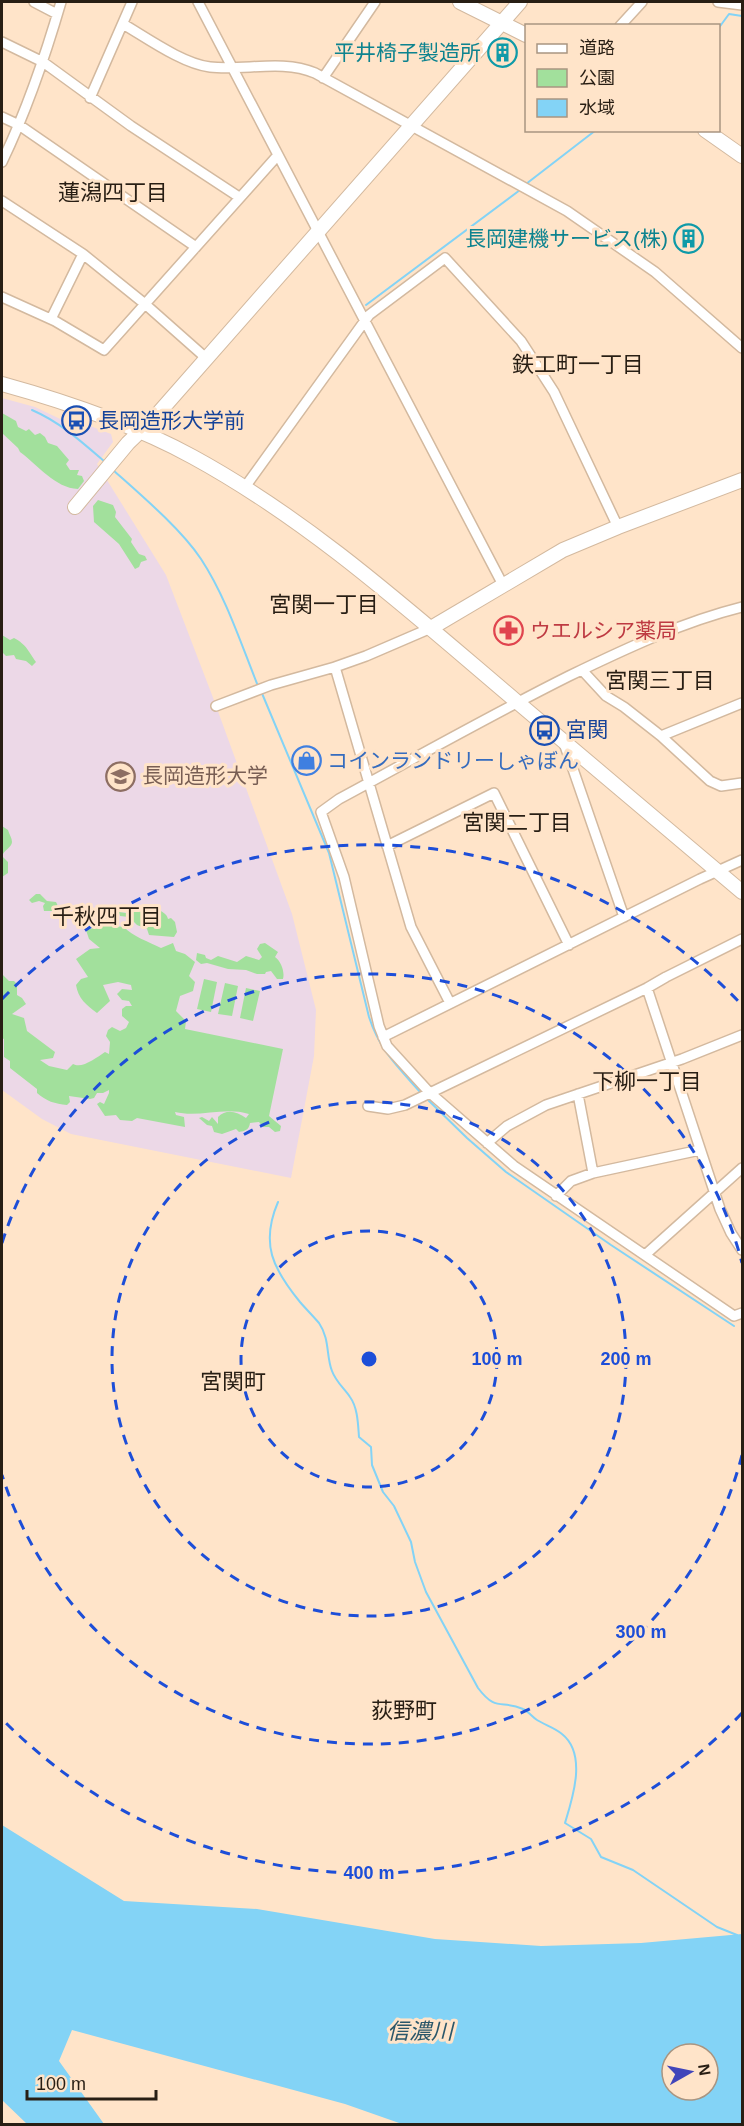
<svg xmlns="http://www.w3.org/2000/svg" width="744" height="2126" font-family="Helvetica,'Noto Sans JP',sans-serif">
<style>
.education{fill:#ecd8e7}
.green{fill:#a2e09c}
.water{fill:#83d3f6;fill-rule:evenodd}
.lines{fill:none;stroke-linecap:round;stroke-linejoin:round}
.stream{stroke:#83d3f6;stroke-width:2}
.street-casing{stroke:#d3b99f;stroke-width:12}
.secondary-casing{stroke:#d3b99f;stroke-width:16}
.street{stroke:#fff;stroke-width:9}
.secondary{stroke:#fff;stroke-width:14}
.ring{fill:none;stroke:#1d4ed8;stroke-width:3;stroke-dasharray:10 8}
.labels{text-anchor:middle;stroke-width:6;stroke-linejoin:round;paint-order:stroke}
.culture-label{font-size:21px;fill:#0d838f;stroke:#ffe4c9;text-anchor:end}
.transit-label{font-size:21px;fill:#164399;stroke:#ffe4c9;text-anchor:start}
.health-label{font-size:21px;fill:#be3a42;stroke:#ffe4c9;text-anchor:start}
.shop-label{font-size:21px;fill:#366cbe;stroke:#ffe4c9;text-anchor:start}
.education-label{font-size:21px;fill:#785e54;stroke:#ffe4c9;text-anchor:start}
.neighbourhood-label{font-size:22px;fill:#281e14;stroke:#ffe4c9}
.water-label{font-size:22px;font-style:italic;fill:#2b576a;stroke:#ffe4c9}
.centre{fill:#1d4ed8;stroke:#ffe4c9;stroke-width:3}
.ring-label{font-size:18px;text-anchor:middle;font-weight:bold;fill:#1d4ed8;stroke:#ffe4c9;stroke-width:6;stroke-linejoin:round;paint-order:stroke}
</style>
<rect width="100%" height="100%" fill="#ffe4c9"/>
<!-- education -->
<path class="education" d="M 2,398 L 35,407 L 75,426 L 85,424 L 111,434 L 113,442 L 97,464 L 166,575 L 212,695 L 292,914 L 316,1010 L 314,1056 L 291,1178 L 71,1134 L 42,1119 L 2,1090 Z"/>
<!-- green -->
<path class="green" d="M 2,413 L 16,421 L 18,427 L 26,431 L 29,429 L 35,435 L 40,433 L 45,437 L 48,443 L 57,446 L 69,460 L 66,464 L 70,470 L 79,470 L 77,475 L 82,476 L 84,481 L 78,489 C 55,488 38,465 20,452 L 18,448 L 2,433 Z
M 98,500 L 113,505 L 116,512 L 115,517 L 132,539 L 131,542 L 139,554 L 145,556 L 147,560 L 141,562 L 139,567 L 135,569 L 119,544 L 94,522 L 93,506 Z
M 2,635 L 10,640 L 14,638 C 27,645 28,651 36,662 L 32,666 L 26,661 L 16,659 L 14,655 L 6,656 L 2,652 Z
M 2,826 L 8,830 C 9,834 12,838 12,842 C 12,847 4,850 2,856 L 8,862 L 8,873 L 2,877 Z
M 36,894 L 40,894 L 47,901 L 56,902 L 59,908 L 58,911 L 44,911 L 43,906 L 45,903 L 39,901 L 32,903 L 29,900 Z
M 131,907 L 139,907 L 152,911 L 156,909 C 162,911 167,914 168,919 L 171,918 L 175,922 L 177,932 L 174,937 L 149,935 L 147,929 L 137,925 L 129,917 L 120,916 L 119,912 L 126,913 Z
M 104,925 L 124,927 C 132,936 149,942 161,948 L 173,943 L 176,951 L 185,954 L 195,962 L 189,976 L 195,982 L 193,991 L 180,996 L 176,1011 L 186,1021 L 185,1029 L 283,1049 L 269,1116 L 281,1126 L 280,1131 L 275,1132 L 269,1127 L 263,1127 L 259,1122 L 250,1123 C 249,1130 245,1131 239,1132 L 236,1129 L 222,1134 L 214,1132 L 212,1126 L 207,1125 L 199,1118 L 202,1117 L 209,1121 L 212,1117 L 218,1124 L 218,1117 C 227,1108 237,1112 246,1118 L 249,1114 C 224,1106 200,1118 175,1112 L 176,1115 L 184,1117 L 185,1127 L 137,1118 L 132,1121 L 120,1120 L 116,1115 L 105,1116 L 97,1104 L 100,1102 L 104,1104 L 109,1093 L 109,1090 L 103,1093 L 97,1093 L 94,1098 L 90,1099 L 69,1096 L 70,1102 L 67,1105 C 55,1104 46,1101 37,1093 L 37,1089 L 10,1068 L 10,1061 L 4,1057 L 4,1039 L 2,1038 L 2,974 L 9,981 L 14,981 L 17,984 L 17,995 L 22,998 L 26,1004 L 12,1014 L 24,1018 L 27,1031 L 55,1052 L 53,1058 L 40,1060 L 49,1066 L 67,1070 L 73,1064 C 82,1069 96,1058 105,1052 L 109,1054 L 110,1042 L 106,1036 L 108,1030 L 112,1027 L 120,1031 L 126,1028 L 129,1022 L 122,1016 L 122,1009 L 126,1006 L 132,1006 L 129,1001 L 122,1000 L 117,994 L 122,989 L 132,990 L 131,985 L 118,982 L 103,985 L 110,1001 L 97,1013 C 86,1005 78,998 76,985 L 81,979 L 88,977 L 76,959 L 90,949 L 100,948 L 89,939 L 86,930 Z
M 265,943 L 278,952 L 275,957 C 281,961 285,972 283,979 L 277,979 L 271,971 L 266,972 L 265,974 L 257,974 L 246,970 L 228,969 L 207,963 L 201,964 L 196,960 L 197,953 L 205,955 L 206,958 L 211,960 L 218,956 L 237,962 L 246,956 L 259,960 L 262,957 L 257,949 L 260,944 Z
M 204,979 L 217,982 L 211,1012 L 197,1009 Z
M 225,983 L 238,986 L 232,1016 L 218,1014 Z
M 246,988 L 260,991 L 253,1021 L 240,1018 Z"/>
<!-- water -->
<path class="water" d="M 2,1825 L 124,1901 L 257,1909 L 435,1939 L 541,1946 L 641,1943 L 742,1934 L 742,2124 L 402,2124 L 345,2104 L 72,2030 L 59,2061 L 104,2124 L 27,2124 L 2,2100 ZM 672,2054 L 708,2054 L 708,2090 L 672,2090 Z"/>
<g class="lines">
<!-- stream -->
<path class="stream" d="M 718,29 L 729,14 L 742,16
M 526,184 L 596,130
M 366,305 L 520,190
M 32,410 C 60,422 82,442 105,462
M 113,470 C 141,495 181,529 201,559 C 226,597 241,644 258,686
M 261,691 L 329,853 L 369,1017 C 380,1051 398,1067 421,1093
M 425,1097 L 467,1138 L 506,1172 L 611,1245 L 734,1326
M 278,1202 C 260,1244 273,1269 300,1302 C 306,1309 313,1316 319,1323 C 330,1339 326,1356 332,1371 C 336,1382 344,1388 350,1397 C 358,1408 358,1425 359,1437 L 371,1447 L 372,1465 L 383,1492 L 394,1506 L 411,1542 L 415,1562 L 426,1592 L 478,1688 C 497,1713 501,1699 523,1709 C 528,1711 532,1717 537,1720 C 545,1725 555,1728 562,1734 C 587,1754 573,1797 565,1823 L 591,1839 L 601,1857 L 633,1870 L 717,1927 L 737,1935"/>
<defs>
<path id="street" d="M 34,2 L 57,14
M 198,2 L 503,585
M 718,2 L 742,5
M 123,24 C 147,38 183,64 210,67 C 244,71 282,59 315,73 L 567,211 L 655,272 L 742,348
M 620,26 L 642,2
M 2,42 L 43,62 L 131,126 L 239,197
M 323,78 L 375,2
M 90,98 L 132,2
M 2,117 L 19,125 L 196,247
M 2,162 C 27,110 45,57 61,2
M 2,201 L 83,254 L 145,304 L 206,358
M 2,297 L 55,321 L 104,350 L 278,155
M 51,319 L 83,254
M 245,487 L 369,315 L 445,258 L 521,341 L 554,392 L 618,527
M 742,607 C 682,622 625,649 569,676 C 491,715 415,758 339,799 L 321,812 L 344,877 L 379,1026 L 387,1046 L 429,1092 L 514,1166 L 734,1316 L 742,1313
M 431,628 L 366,656 L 335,667 L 411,927 L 450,1003
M 582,670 L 606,696 L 624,707 L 661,736 L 710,781 L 721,786 L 742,783
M 216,706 L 271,685 L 335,667
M 661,736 L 742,703
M 564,743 L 624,917
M 387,846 L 494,793 L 569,945
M 647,988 L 720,1209 L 731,1233 L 742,1250
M 383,1037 L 700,879 L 742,860
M 578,1094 L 593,1173
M 368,1106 L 388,1109 L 405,1105 L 647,988 L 666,977 L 742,939
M 487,1143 L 507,1126 L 546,1105 L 682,1059 L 742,1035
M 556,1196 L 571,1181 L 593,1173 L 700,1150
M 645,1255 L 742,1168"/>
<path id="secondary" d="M 460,2 L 526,35
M 705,130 L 742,156
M 2,384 C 67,402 133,424 193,457 C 312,522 413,614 516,701 C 591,765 667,828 742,892
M 75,507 L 128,443 L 155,417 L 520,2
M 431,628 L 563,550 L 618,527 L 742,480"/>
</defs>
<!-- street casing -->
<use href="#street" class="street-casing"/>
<!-- secondary casing -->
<use href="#secondary" class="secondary-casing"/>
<!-- street -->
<use href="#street" class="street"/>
<!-- secondary -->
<use href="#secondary" class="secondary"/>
</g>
<!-- distance rings -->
<g class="ring">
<circle cx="369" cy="1359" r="128"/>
<circle cx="369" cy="1359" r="257"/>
<path d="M742 1455A385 385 0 0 1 2 1475M2 1243A385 385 0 0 1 742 1263"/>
<path d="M742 1713A514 514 0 0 1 2 1719M2 999A514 514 0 0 1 742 1005"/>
</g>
<!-- icons -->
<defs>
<symbol id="building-ring" viewBox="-11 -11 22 22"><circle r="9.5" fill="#ffe4c9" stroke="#0f9aa8" stroke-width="1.5"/><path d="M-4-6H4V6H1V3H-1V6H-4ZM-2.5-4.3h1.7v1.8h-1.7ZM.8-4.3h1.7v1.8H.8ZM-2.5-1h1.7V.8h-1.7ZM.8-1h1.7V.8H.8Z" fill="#0f9aa8"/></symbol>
<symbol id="bus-ring" viewBox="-11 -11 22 22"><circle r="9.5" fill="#ffe4c9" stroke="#1a4fb4" stroke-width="1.5"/><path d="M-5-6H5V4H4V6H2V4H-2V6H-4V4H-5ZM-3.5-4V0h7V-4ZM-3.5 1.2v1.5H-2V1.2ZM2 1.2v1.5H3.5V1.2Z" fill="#1a4fb4"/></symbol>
<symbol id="pharmacy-ring" viewBox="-11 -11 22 22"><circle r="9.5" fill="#ffe4c9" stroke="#e0444e" stroke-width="1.5"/><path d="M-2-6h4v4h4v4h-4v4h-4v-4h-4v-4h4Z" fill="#e0444e"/></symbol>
<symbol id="shop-ring" viewBox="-11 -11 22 22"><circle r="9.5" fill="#ffe4c9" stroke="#3f7fe0" stroke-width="1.5"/><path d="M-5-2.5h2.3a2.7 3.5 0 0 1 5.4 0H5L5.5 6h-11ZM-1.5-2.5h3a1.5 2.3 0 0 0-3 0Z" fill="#3f7fe0"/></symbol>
<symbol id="university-ring" viewBox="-11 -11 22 22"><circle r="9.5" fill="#ffe4c9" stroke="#8d6e63" stroke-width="1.5"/><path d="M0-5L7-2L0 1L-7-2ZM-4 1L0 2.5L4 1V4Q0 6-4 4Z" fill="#8d6e63"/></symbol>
</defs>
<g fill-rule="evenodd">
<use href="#building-ring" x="486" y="36" width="33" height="33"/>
<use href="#building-ring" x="672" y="222" width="33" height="33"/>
<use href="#bus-ring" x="60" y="404" width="33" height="33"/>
<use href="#pharmacy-ring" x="492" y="614" width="33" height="33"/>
<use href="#bus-ring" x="528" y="714" width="33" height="33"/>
<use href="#shop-ring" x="290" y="744" width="33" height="33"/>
<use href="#university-ring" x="104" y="760" width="33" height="33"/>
</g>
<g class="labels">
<!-- culture labels -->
<g class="culture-label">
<text x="481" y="60">平井椅子製造所</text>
<text x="668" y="246">長岡建機サービス(株)</text>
</g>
<!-- transit labels -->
<g class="transit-label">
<text x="98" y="428">長岡造形大学前</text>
<text x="566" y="737">宮関</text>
</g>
<!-- health labels -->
<g class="health-label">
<text x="530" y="638">ウエルシア薬局</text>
</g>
<!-- shop labels -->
<g class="shop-label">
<text x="327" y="768">コインランドリーしゃぼん</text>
</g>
<!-- education labels -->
<g class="education-label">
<text x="142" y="783">長岡造形大学</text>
</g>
<!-- neighbourhood labels -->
<g class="neighbourhood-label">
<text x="113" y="200">蓮潟四丁目</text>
<text x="578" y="372">鉄工町一丁目</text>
<text x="324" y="612">宮関一丁目</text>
<text x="660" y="688">宮関三丁目</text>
<text x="517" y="830">宮関二丁目</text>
<text x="107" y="924">千秋四丁目</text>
<text x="647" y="1089">下柳一丁目</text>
<text x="233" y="1389">宮関町</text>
<text x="404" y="1718">荻野町</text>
</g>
<!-- water labels -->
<g class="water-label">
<text x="420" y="2039">信濃川</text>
</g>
</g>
<circle cx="369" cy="1359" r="9" class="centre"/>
<g class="ring-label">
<text x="497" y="1365">100 m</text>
<text x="626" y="1365">200 m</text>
<text x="641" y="1638">300 m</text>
<text x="369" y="1879">400 m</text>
</g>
<!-- border -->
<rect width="744" height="2126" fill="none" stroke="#281e14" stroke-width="6"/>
<!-- legend -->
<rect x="525" y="24" width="195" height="108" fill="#ffe4c9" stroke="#a99581" stroke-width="1.5"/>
<rect x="537" y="44" width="30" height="9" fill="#ffffff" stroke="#a99581" stroke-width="1.5"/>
<text x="579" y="54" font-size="18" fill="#281e14">道路</text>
<rect x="537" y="69" width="30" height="18" fill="#a2e09c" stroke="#a99581" stroke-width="1.5"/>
<text x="579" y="84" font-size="18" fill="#281e14">公園</text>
<rect x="537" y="99" width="30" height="18" fill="#83d3f6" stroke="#a99581" stroke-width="1.5"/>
<text x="579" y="114" font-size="18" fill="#281e14">水域</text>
<!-- north arrow -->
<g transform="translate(690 2072) rotate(81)"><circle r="28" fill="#ffe4c9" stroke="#a99581" stroke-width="1.5"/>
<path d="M0-4.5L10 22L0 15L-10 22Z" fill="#4145ba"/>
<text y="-9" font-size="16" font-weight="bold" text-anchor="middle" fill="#281e14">N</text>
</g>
<!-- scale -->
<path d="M27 2090v9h129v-9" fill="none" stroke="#281e14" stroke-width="3"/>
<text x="36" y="2090" font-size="18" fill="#281e14" stroke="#ffe4c9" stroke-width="4.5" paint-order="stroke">100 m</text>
</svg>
